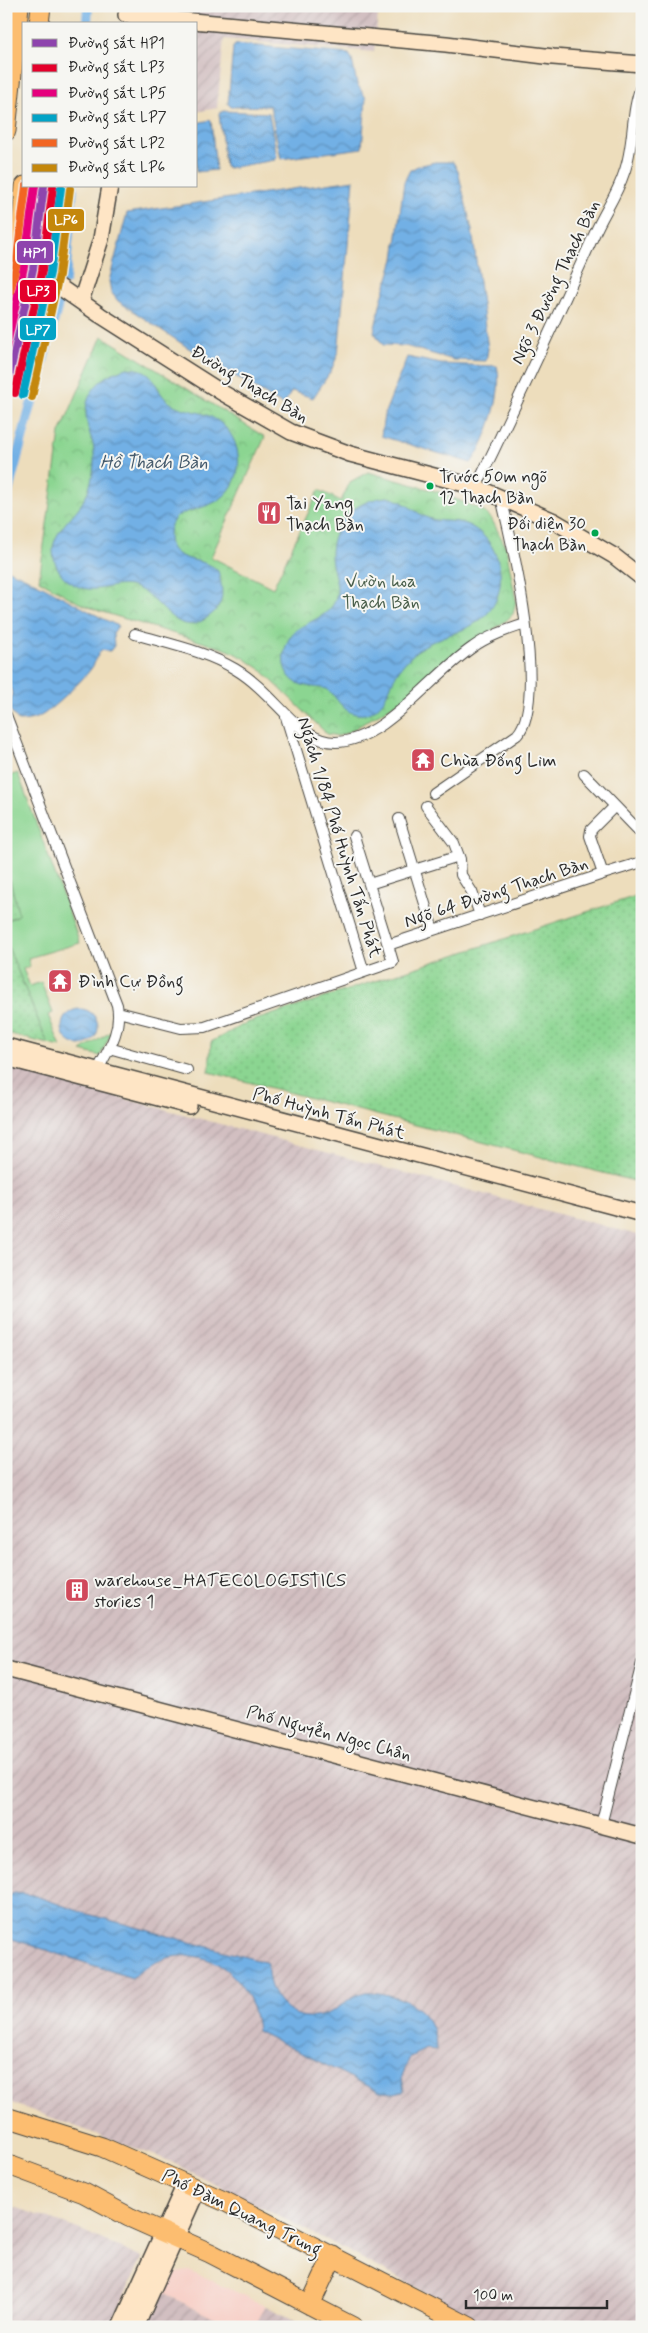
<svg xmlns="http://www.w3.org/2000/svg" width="648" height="2333" font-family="Mynerve,sans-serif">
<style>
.built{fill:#f7d1c9}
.industrial{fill:url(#industrial-furrows)}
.grass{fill:url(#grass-dots);stroke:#5b805e}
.park{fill:url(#park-crowns);stroke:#5b805e}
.garden{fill:#8bd591;stroke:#5b805e}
.water{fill:url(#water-waves);stroke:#4e6e88}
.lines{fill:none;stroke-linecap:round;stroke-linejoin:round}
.canal{stroke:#72b0e5;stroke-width:10}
.street-casing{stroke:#484641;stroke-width:12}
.secondary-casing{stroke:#484641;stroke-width:18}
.highway-casing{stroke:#484641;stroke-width:21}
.street{stroke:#fff;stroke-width:10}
.secondary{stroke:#fee5c5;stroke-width:15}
.highway{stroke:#fcbd6f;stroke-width:19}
.rail-1-casing{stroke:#f6f6f2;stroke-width:11}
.rail-2-casing{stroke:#f6f6f2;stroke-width:11}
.rail-3-casing{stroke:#f6f6f2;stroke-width:11}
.rail-4-casing{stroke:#f6f6f2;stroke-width:11}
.rail-5-casing{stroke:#f6f6f2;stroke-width:11}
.rail-6-casing{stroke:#f6f6f2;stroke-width:11}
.rail-1{stroke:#8e44ad;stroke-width:8}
.rail-2{stroke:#e4002b;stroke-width:8}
.rail-3{stroke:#e5007d;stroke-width:8}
.rail-4{stroke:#02a3c6;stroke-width:8}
.rail-5{stroke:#f26522;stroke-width:8}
.rail-6{stroke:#c4870b;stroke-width:8}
.bus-dot{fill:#00a651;stroke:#f6f6f2;stroke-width:2}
.labels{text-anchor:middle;stroke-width:4;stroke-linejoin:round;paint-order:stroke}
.bus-label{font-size:17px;fill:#2b2b2b;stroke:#f6f6f2;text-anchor:start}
.street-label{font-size:18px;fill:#2b2b2b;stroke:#f6f6f2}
.poi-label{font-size:18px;fill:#2b2b2b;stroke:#f6f6f2;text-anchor:start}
.park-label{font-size:18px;fill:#485e4a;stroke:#f6f6f2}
.water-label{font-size:19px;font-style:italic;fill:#445a6c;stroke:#f6f6f2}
.line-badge{stroke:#f6f6f2;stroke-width:2}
.badge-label{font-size:14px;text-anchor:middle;font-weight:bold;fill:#fff}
</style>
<defs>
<pattern id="industrial-furrows" width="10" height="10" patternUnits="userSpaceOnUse" patternTransform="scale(1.25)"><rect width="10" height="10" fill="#d2bfc1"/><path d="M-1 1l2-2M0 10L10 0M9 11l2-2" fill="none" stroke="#b4a4a6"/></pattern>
<pattern id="grass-dots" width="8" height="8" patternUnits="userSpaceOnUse" patternTransform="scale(1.25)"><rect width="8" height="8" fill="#8bd591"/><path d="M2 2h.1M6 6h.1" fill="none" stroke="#78b77d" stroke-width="1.8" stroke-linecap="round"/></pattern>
<pattern id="park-crowns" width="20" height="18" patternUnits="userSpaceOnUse" patternTransform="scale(1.25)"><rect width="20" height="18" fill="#8bd591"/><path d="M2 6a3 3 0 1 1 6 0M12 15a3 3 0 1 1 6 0" fill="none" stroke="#78b77d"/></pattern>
<pattern id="water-waves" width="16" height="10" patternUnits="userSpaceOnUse" patternTransform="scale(1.25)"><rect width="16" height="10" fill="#72b0e5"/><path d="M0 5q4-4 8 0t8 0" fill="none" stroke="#5e8fba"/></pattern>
</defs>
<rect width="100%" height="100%" fill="#f6f6f2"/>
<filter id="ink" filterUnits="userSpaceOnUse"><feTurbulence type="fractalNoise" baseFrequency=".02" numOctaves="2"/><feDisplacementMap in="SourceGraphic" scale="10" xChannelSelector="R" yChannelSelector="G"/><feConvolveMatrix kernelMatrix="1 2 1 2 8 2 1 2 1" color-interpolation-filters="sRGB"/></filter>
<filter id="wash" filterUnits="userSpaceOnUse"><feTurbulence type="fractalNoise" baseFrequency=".0096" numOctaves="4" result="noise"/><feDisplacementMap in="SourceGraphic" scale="20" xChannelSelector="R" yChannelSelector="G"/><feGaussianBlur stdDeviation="1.12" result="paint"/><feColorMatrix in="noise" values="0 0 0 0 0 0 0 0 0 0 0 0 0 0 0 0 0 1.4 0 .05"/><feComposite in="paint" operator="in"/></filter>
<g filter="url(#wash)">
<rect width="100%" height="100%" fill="#edddbc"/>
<!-- built -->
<path class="built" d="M 189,2270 L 266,2306 L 254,2327 L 232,2327 L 161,2292 L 170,2274 Z"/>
<!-- industrial -->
<path class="industrial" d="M 142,6 L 379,6 L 374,52 L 224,39 L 217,108 L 196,112 L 196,24 L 141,24 Z
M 6,1067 L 642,1236 L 642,2327 L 489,2327 L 350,2252 L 167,2160 L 6,2101 Z
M 6,2204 L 81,2230 L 142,2258 L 110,2327 L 6,2327 Z
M 161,2292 L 232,2327 L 145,2327 Z
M 266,2306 L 309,2327 L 254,2327 Z"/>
<!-- grass -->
<path class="grass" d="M 10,880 L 19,915 L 6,920 L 6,881 Z
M 642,894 L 642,1183 L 209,1072 L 211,1042 L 246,1023 Z
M 6,942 L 48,1044 L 6,1033 Z"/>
<!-- park -->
<path class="park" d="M 102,336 L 265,437 L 211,557 L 273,588 L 319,490 L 341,501 L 350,482 L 368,472 L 439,492 L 482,510 L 491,518 L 506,547 L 516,601 L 513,614 L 507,620 L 460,652 L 412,694 L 349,732 L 338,736 L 327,734 L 260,669 L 244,658 L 228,650 L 99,611 L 79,603 L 39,580 L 60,433 Z"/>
<!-- garden -->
<path class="garden" d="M 18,773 L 80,943 L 28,958 L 30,966 L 23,969 L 30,986 L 41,982 L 53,1013 L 48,1015 L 61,1047 L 48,1044 L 6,942 L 6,921 L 19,915 L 10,880 L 6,881 L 6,777 Z
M 112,1031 L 100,1056 L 81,1051 Z"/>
<!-- water -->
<path class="water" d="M 236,44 L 349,54 L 352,60 L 357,84 L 366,98 L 362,148 L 281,159 L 270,106 L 231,107 L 228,104 L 233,47 Z
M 223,111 L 269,113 L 277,157 L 275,160 L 228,168 L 225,166 L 219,114 Z
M 211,120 L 216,170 L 196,172 L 196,123 Z
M 435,162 L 453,162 L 458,171 L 472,230 L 488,349 L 486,361 L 454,360 L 405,346 L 383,345 L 374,332 L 381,301 L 394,259 L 404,182 L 410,170 L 418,166 Z
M 354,180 L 338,354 L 331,371 L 313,398 L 292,391 L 283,405 L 187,347 L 118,301 L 111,292 L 109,281 L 127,213 Z
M 407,357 L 441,364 L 497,366 C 504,391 487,442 471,463 L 381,436 L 384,415 Z
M 127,368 C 161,368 150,390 172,404 C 185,412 203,410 218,421 C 244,439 246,481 220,499 C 207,508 191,509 177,516 C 171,523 169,528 169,537 C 169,565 206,556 218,571 C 222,586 226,602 213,613 C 176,646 164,597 134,587 C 112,580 95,598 71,583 C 62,577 57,569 54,559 C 48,535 71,520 82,503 C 91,489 95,469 94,452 C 94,442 88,432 87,422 C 81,394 102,374 127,368 Z
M 388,497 C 406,501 412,511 428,518 C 441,523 455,519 468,525 C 501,540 512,588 486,615 C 467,634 438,634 417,651 C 408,659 400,667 395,677 C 387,691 384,710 365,714 C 344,717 340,700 327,689 C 308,685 291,689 284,665 C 283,658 284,652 286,646 C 293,620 325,624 335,601 C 341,585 332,573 331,557 C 330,523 356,499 388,497 Z
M 6,569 C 45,585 80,608 118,626 L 113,633 L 114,646 L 110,651 L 101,650 C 97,655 97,658 94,664 C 89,675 55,706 44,714 C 36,719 28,721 18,721 L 10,710 L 12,693 L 6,673 Z
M62 1027a18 18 0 1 1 36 0a18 18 0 1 1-36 0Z
M 14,1893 L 33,1895 L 84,1913 L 268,1963 C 265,1997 294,2029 329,2013 C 342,2007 350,1995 365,1992 C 374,1991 383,1994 392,1996 C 419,2003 436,2021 436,2050 L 426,2049 L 410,2057 L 402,2076 L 404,2091 L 394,2093 L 380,2092 L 257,2031 C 251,1963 185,1931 132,1978 L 6,1937 L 6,1897 Z"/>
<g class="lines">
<!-- canal -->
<path class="canal" d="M 87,24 L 88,6
M 65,280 L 73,186
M 6,499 L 60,297"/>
</g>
</g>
<g filter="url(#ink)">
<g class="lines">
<defs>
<path id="street" d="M 476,487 C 517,403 556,319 594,235 C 603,214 617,195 624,173 C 635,144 630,112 642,84
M 135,634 C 169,644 205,651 235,669 C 292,703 307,776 383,724 C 416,701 441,669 473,647 C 488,636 507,630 525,624
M 6,715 L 117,1005 C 122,1030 109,1049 97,1071
M 286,717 L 364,972
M 433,793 L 517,735 C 549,701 512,542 501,497
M 426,806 L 454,843 L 460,859 L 461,875 L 472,892 L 480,915
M 615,806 L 642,834
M 399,819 L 433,930
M 354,836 L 388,945 L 603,874 L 590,836 L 591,830 L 615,806 L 584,774
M 603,874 L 642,862
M 369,884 L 459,856
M 118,1012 L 181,1028 L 205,1027 L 393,962 L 388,945
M 109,1048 L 187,1070
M 601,1825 L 642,1663"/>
<path id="secondary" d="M 126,15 L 446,44 L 553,57 L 642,64
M 6,246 L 25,263 L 100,315 L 221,392 L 291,432 L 350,454 L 476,487 L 554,521 L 614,556 L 642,578
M 81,301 L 101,239 L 110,186
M 6,1046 L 642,1214
M 6,1058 L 189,1106
M 6,1669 L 642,1836
M 120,2327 L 185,2184
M 136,2327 L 198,2189"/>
<path id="highway" d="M 39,24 L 41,6
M 6,131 L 19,6
M 6,320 L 19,258 L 25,186
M 6,2117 L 102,2147 L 226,2202 L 470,2327
M 6,2164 L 84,2193 L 129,2217 L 210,2253 L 353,2327
M 310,2305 L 333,2256"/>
</defs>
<!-- street casing -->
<use href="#street" class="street-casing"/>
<!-- secondary casing -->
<use href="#secondary" class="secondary-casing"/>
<!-- highway casing -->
<use href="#highway" class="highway-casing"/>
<!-- street -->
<use href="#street" class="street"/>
<!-- secondary -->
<use href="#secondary" class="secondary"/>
<!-- highway -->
<use href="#highway" class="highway"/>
<defs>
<path id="rail-1" d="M 6,390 L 33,269 L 44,186"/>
<path id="rail-2" d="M 15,393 L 42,271 L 53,187"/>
<path id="rail-3" d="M 6,349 L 24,267 L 35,186"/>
<path id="rail-4" d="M 23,395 L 50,273 L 61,188"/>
<path id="rail-5" d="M 6,309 L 16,266 L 26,186"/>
<path id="rail-6" d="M 32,397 L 59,275 L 70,189"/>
</defs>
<!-- rail-1 casing -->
<use href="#rail-1" class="rail-1-casing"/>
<!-- rail-2 casing -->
<use href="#rail-2" class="rail-2-casing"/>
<!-- rail-3 casing -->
<use href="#rail-3" class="rail-3-casing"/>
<!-- rail-4 casing -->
<use href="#rail-4" class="rail-4-casing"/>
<!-- rail-5 casing -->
<use href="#rail-5" class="rail-5-casing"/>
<!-- rail-6 casing -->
<use href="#rail-6" class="rail-6-casing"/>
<!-- rail-1 -->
<use href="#rail-1" class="rail-1"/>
<!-- rail-2 -->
<use href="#rail-2" class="rail-2"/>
<!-- rail-3 -->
<use href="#rail-3" class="rail-3"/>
<!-- rail-4 -->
<use href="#rail-4" class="rail-4"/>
<!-- rail-5 -->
<use href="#rail-5" class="rail-5"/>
<!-- rail-6 -->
<use href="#rail-6" class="rail-6"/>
</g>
</g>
<!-- icons -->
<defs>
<symbol id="restaurant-square" viewBox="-11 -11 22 22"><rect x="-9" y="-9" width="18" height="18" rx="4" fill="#d1495b" stroke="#f6f6f2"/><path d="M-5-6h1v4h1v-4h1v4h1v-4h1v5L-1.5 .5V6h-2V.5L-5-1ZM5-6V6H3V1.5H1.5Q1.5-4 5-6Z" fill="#fff"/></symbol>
<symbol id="temple-square" viewBox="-11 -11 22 22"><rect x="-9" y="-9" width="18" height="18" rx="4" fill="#d1495b" stroke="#f6f6f2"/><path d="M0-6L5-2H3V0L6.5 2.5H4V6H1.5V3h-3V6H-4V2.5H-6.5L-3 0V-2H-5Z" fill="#fff"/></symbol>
<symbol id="building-square" viewBox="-11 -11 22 22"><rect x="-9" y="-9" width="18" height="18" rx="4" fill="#d1495b" stroke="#f6f6f2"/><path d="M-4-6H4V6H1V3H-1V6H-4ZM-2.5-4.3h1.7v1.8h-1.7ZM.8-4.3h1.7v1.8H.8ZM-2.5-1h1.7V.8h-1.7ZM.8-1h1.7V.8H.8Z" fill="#fff"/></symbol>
</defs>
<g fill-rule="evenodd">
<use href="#restaurant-square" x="255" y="499" width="28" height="28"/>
<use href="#temple-square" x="409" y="746" width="28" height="28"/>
<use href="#temple-square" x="46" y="967" width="28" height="28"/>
<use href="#building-square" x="63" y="1576" width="28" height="28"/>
</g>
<!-- markers -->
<g class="bus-dot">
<circle cx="430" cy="486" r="4.5"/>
<circle cx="595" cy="533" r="4.5"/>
</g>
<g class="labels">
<!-- bus labels -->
<g class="bus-label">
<text x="439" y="482">Trước 50m ngõ<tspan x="439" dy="21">12 Thạch Bàn</tspan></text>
<text x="586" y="529" text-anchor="end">Đối diện 30<tspan x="586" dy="21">Thạch Bàn</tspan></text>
</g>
<!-- street labels -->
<g class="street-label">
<text transform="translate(555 282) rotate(-64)" y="6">Ngõ 3 Đường Thạch Bàn</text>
<text transform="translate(250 384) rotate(31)" y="6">Đường Thạch Bàn</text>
<text transform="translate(340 837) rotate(73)" y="6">Ngách 1/84 Phố Huỳnh Tấn Phát</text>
<text transform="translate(496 892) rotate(-18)" y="6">Ngõ 64 Đường Thạch Bàn</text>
<text transform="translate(329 1113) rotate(15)" y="6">Phố Huỳnh Tấn Phát</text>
<text transform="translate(329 1733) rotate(15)" y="6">Phố Nguyễn Ngọc Chân</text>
<text transform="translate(242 2212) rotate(26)" y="6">Phố Đàm Quang Trung</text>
</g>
<!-- poi labels -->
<g class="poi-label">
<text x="286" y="509">Tai Yang<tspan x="286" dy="21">Thạch Bàn</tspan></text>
<text x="440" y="766">Chùa Đống Lim</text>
<text x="78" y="987">Đình Cự Đồng</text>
<text x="94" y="1586">warehouse_HATECOLOGISTICS<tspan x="94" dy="21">stories 1</tspan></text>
</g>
<!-- park labels -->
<g class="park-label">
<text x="381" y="587">Vườn hoa<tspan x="381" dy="21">Thạch Bàn</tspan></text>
</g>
<!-- water labels -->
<g class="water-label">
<text x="154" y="468">Hồ Thạch Bàn</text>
</g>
</g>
<g class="line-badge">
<rect x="47" y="208" width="38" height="24" rx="5" fill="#c4870b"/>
<rect x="16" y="240" width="38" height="24" rx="5" fill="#8e44ad"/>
<rect x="19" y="279" width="38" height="24" rx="5" fill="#e4002b"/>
<rect x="19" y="317" width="38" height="24" rx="5" fill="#02a3c6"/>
</g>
<g class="badge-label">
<text x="66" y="224">LP6</text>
<text x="35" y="257">HP1</text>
<text x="38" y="295">LP3</text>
<text x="38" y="334">LP7</text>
</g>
<!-- margin -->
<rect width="648" height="2333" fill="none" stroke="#f6f6f2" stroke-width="25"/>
<!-- legend -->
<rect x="22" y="22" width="175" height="165" fill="#f6f6f2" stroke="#a5a5a2"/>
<rect x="32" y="39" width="25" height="8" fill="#8e44ad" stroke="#a5a5a2"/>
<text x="68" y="48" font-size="15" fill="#2b2b2b">Đường sắt HP1</text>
<rect x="32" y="64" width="25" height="8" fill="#e4002b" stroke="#a5a5a2"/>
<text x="68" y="72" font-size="15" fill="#2b2b2b">Đường sắt LP3</text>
<rect x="32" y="89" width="25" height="8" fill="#e5007d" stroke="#a5a5a2"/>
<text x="68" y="98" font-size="15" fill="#2b2b2b">Đường sắt LP5</text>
<rect x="32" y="114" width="25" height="8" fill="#02a3c6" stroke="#a5a5a2"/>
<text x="68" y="122" font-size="15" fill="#2b2b2b">Đường sắt LP7</text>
<rect x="32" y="139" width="25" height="8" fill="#f26522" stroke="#a5a5a2"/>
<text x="68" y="148" font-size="15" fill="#2b2b2b">Đường sắt LP2</text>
<rect x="32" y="164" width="25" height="8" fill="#c4870b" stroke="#a5a5a2"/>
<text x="68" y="172" font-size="15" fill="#2b2b2b">Đường sắt LP6</text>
<!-- scale -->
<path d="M466 2300v8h141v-8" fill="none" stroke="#2b2b2b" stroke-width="2.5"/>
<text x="473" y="2300" font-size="15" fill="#2b2b2b" stroke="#f6f6f2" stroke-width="4" paint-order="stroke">100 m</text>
</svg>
